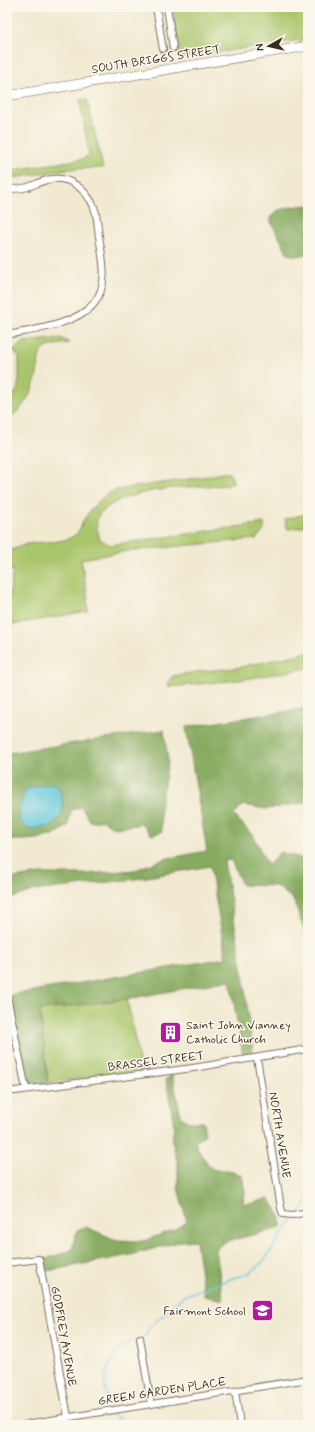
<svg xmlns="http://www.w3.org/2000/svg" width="315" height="1432" font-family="Mynerve,sans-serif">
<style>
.green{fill:#aac66c;stroke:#727845}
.forest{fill:#87ab60;stroke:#616a3f}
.water{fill:#60c8dc;stroke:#4e797d}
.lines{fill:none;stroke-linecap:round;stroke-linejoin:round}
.stream{stroke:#60c8dc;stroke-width:1.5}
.street-casing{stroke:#7b6d5c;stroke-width:8}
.secondary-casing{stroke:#7b6d5c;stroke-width:10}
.street{stroke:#fff;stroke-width:6}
.secondary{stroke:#fff;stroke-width:9}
.labels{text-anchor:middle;stroke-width:3;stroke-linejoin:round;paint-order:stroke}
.street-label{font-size:12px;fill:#3b2a1e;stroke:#fbf7ec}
.poi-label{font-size:12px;fill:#3b2a1e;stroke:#fbf7ec;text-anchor:start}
</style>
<rect width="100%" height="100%" fill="#fbf7ec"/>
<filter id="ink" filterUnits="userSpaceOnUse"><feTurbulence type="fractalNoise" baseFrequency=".025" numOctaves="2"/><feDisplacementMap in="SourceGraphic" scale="8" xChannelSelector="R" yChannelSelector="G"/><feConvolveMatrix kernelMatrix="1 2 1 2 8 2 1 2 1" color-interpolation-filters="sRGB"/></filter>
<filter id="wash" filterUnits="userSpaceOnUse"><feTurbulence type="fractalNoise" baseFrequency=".012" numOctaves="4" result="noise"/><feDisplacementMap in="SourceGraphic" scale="16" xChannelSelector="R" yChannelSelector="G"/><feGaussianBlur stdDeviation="0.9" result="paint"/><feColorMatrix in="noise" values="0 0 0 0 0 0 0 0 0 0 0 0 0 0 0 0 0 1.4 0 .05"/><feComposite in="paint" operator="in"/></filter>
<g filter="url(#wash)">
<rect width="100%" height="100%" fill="#f1e9d0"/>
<!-- green -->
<path class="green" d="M 172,7 L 308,7 L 308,39 L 180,58 Z
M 87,99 L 103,168 L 68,169 L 7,179 L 7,171 L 83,159 L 89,155 L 80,100 Z
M 61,338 L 69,343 C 62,344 49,345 43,350 C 38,355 39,361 38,368 C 35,387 27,406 10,417 L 7,414 L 7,400 L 17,391 L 19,381 L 19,357 L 13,350 L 24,342 Z
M 222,473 L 229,473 L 232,477 L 233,483 L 229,485 C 194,487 130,486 103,511 C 102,511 99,514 99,515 C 95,522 98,531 99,539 L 110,545 L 264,523 L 264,530 L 256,539 L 128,551 L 81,559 L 87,594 L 88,611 L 7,626 L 7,599 L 9,599 L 13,570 L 7,570 L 7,551 C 14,550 20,546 27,544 C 40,541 65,544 75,535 C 80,531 81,525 84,519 C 92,507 102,496 115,490 L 203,477 Z
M 308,512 L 308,526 L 288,529 L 286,525 L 285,519 L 306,514 Z
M 308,652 L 308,668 L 239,680 L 169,687 L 168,682 L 173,676 L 202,671 L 237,668 Z
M 127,999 L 141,1071 L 48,1083 L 40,1010 Z"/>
<!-- forest -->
<path class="forest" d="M 308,205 L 308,254 L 295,256 L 288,254 L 271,222 C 270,206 296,207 308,205 Z
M 308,708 L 308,741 L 301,742 L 302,772 L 308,772 L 308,802 L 267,809 L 242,805 L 234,815 L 254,837 L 268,866 L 280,852 L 308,860 L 308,941 L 293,899 L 276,886 L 242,885 L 231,860 L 224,861 L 242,966 L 253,1054 L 243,1056 L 230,980 L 127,999 L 40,1010 L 48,1083 L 27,1086 L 10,995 L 226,958 L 210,866 L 136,879 L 32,891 L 7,900 L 7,879 L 40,874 L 87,874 L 135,870 L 164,859 L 207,851 L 186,727 Z
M 164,730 L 168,761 L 160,808 L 162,832 L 151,835 L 142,824 L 114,828 L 103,820 L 91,822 L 81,807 L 71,810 L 68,826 C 49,840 34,840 11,840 L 7,820 L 7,753 Z
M 172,1075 L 181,1117 L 189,1122 L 203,1122 L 205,1134 L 195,1142 C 199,1153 205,1161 214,1170 L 228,1170 L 242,1175 L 245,1192 L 243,1204 L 253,1203 L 269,1198 L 281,1218 L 281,1228 L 224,1242 L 216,1249 L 223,1300 L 204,1296 L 196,1240 L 182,1241 L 135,1254 L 47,1271 L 43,1260 L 72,1250 L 76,1232 L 86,1227 L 116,1240 L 144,1241 L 173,1230 L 187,1222 L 178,1188 L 178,1164 L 172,1141 L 174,1126 L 166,1079 Z"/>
<!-- water -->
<path class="water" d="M 52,783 L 59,788 L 63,806 L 62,814 L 52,826 L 29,829 L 20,822 C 19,809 20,800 27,789 Z"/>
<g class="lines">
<!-- stream -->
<path class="stream" d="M 300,1212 L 308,1201
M 142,1338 L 146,1335 L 148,1329 L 183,1296 L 236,1277 C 258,1275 271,1251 282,1234 C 285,1228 291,1222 295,1217
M 110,1406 C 108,1399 105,1392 105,1384 C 104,1371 117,1346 130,1343
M 112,1415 L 120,1419 L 125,1425"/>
</g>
</g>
<g filter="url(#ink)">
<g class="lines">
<defs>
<path id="street" d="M 156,7 L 163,49
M 167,7 L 173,48
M 7,189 C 14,189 21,189 28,187 C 42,182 50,176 66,180 C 76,183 86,192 91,201 C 98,212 97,224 99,236 C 102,258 110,283 94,303 C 76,325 33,330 7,335
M 7,996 L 26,1089
M 257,1058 L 281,1208 L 283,1214 L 292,1215 L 308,1212
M 7,1092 L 193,1068 L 308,1049
M 7,1263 L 39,1259 L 68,1417
M 140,1338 L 151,1404
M 235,1391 L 240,1425
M 20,1425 L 308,1379"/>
<path id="secondary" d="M 7,96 L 308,46"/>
</defs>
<!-- street casing -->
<use href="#street" class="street-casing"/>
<!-- secondary casing -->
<use href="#secondary" class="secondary-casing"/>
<!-- street -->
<use href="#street" class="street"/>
<!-- secondary -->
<use href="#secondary" class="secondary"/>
</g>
</g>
<!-- icons -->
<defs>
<symbol id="building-square" viewBox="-11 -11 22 22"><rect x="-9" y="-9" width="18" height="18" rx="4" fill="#b5179e" stroke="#fbf7ec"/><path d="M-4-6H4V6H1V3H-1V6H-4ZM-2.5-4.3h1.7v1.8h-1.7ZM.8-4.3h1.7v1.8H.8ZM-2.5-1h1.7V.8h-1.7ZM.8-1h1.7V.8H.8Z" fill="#fff"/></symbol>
<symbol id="school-square" viewBox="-11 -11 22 22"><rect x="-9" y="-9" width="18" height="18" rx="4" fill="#b5179e" stroke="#fbf7ec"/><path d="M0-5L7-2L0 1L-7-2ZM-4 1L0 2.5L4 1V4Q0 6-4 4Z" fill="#fff"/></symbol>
</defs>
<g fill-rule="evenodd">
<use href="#building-square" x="158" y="1020" width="25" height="25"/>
<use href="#school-square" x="250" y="1298" width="25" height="25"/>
</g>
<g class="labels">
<!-- street labels -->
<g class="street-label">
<text transform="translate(156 59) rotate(-9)" y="4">SOUTH BRIGGS STREET</text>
<text transform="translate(156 1061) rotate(-7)" y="4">BRASSEL STREET</text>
<text transform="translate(280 1135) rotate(81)" y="4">NORTH AVENUE</text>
<text transform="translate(64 1336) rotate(80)" y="4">GODFREY AVENUE</text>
<text transform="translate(162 1391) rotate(-9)" y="4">GREEN GARDEN PLACE</text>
</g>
<!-- poi labels -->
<g class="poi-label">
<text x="186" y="1029">Saint John Vianney<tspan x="186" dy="14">Catholic Church</tspan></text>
<text x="246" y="1315" text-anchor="end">Fairmont School</text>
</g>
</g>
<!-- margin -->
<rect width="315" height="1432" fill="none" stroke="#fbf7ec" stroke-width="24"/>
<!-- north arrow -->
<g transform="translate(269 46) rotate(262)" stroke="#fbf7ec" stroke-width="3" paint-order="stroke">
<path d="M0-3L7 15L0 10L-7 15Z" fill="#3b2a1e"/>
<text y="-6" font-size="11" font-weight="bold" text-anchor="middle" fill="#3b2a1e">N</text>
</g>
</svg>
